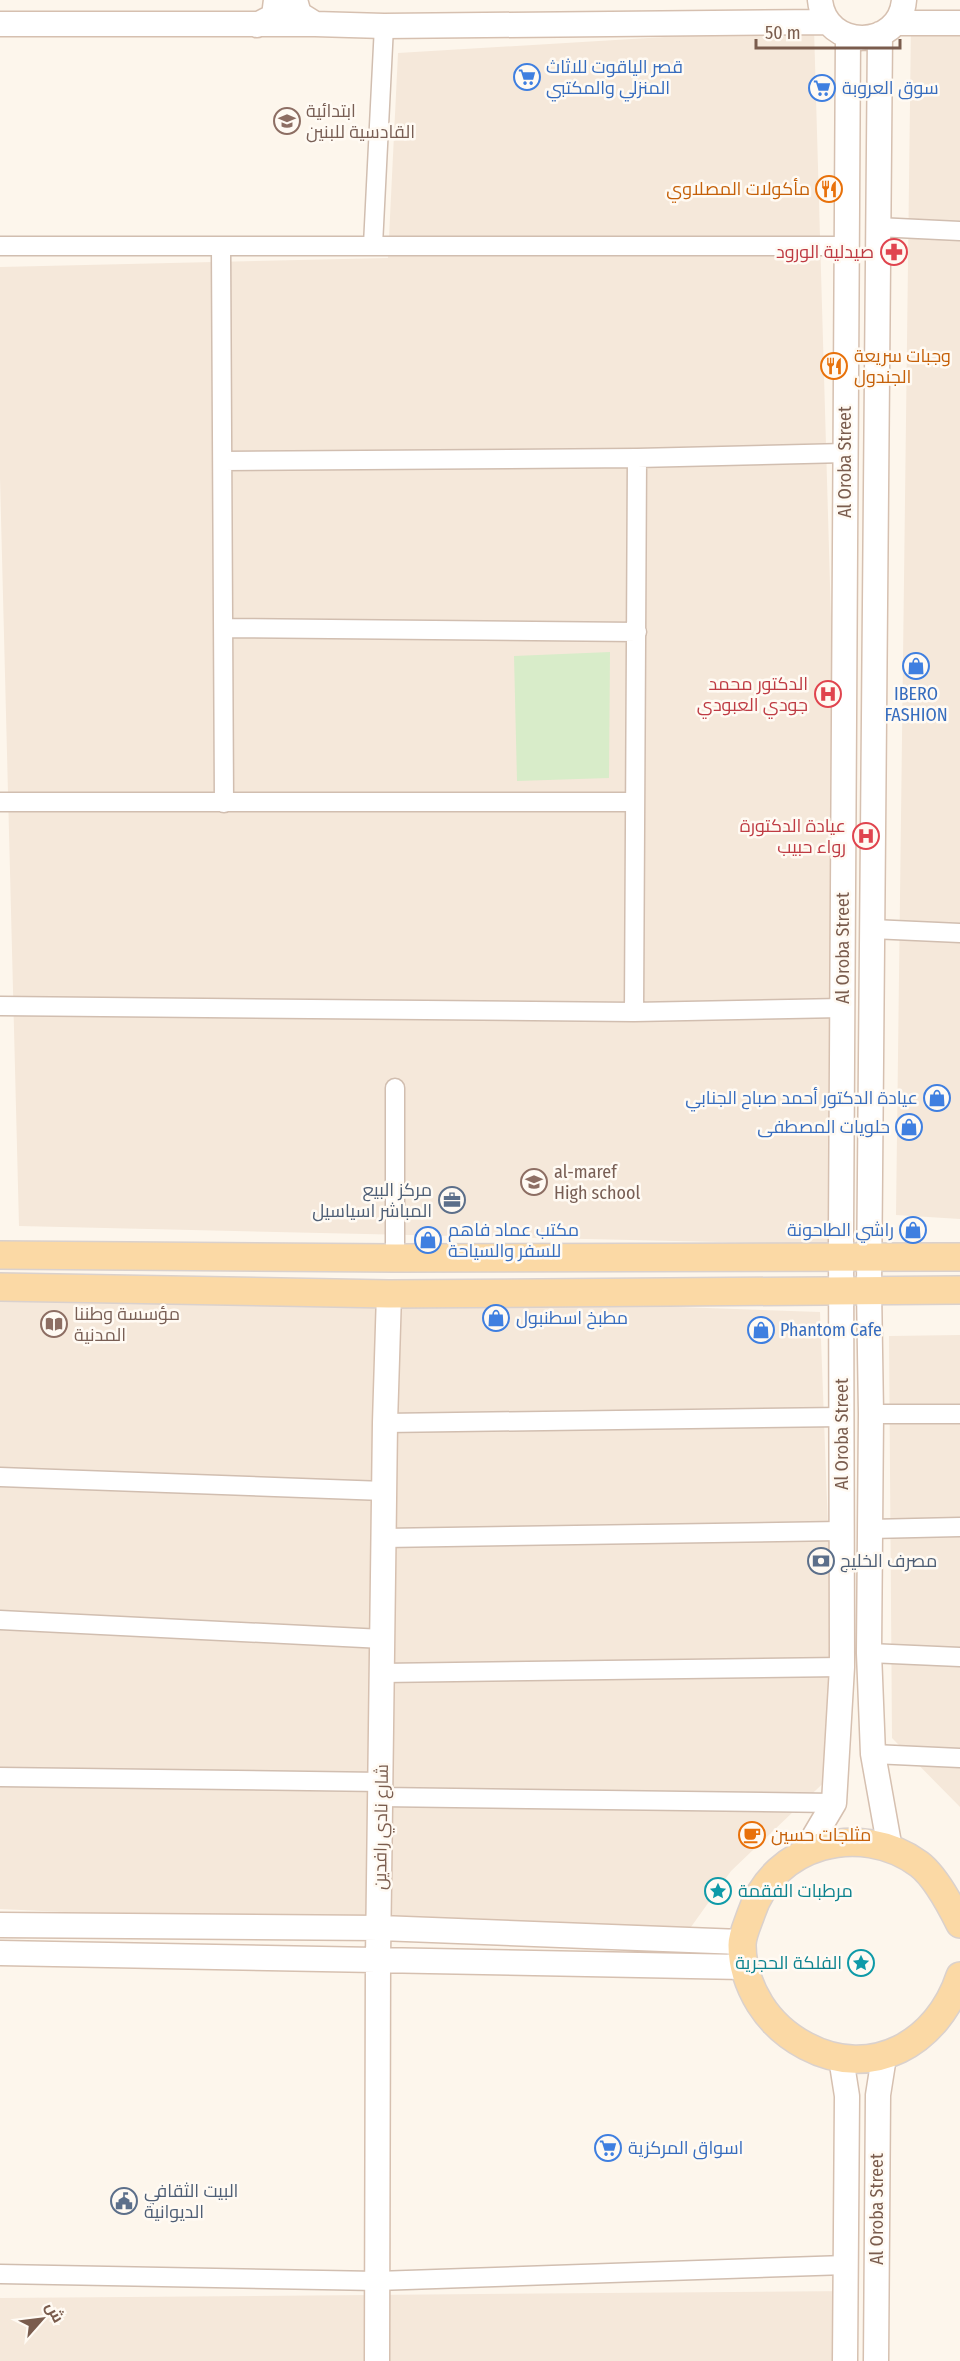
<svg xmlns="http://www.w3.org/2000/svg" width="960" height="2361" font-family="'Fira Sans Condensed',Cairo,sans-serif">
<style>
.residential{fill:#f5e8da}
.green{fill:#d8ecc9}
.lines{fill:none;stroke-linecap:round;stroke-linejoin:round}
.street-casing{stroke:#d1beb0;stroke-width:21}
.secondary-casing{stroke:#d6c0b0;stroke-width:27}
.primary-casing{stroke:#dad1cd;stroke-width:30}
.street{stroke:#fff;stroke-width:18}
.secondary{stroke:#fff;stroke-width:24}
.primary{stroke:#fbd9a5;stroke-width:27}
.labels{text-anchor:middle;stroke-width:5;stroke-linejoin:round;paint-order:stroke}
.shop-label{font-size:18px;fill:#366cbe;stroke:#fffaf3;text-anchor:start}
.education-label{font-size:18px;fill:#785e54;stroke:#fffaf3;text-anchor:start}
.food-label{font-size:18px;fill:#c56008;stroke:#fffaf3;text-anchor:start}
.health-label{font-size:18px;fill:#be3a42;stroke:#fffaf3;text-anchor:end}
.street-label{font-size:18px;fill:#7a5c4d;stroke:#fffaf3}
.service-label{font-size:18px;fill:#4e5e75;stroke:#fffaf3;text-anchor:start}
.culture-label{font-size:18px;fill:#0d838f;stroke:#fffaf3;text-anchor:start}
</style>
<rect width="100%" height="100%" fill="#fdf6ec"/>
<!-- residential -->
<path class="residential" d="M 960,23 L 960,1219 L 896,1215 L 911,24 Z
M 814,28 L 849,1245 L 19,1226 L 0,478 L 0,267 L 388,258 L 398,53 Z
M 0,1283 L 820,1312 L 837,1770 L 731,1871 L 681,1941 L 0,1909 Z
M 960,1335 L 960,1807 L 892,1738 L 889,1336 Z
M 854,2291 L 848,2361 L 0,2361 L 0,2298 Z"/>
<!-- green -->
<path class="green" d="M 610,652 L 609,778 L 517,781 L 514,656 Z"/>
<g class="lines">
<defs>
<path id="street" d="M 877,227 L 960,231
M 373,245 L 384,26
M 0,246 L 846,246
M 221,247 L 224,803
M 223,461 L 637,458 L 846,453
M 223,628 L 637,632
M 0,802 L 635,802
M 872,929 L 960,933
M 0,1006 L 634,1012 L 842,1008
M 634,1012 L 637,458
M 395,1088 L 395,1258
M 871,1414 L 960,1414
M 385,1423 L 842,1417
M 0,1477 L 384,1491
M 870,1529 L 960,1527
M 384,1538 L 841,1531
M 0,1620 L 383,1639
M 869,1653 L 960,1657
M 382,1673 L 842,1667
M 873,1754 L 960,1758
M 0,1777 L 382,1782
M 381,1797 L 834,1803
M 0,2274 L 377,2281 L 846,2265"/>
<path id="secondary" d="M 295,0 L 299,14 L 315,24
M 820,0 C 825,51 900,50 904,0
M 895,23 L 960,23
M 0,24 L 315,24 L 384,26 L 828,22
M 257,25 L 274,16 L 276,0
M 880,34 L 869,1289 L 871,1414 L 869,1653 L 873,1754 L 890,1849
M 805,1852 L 834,1803 L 842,1667 L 841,1231 L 848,36
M 0,1925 L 380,1928 L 741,1942
M 0,1953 L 743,1967
M 841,2058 L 847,2096 L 845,2361
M 377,2361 L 378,1958 L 385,1423 L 389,1294
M 876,2361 L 878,2095 L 884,2057"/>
<path id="primary" d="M 0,1255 L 395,1258 L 960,1257
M 0,1287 L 389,1294 L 960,1290
M 960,1924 C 951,1906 935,1876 919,1864 C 860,1821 774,1844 751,1914 C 748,1923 742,1935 742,1945 C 742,1966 749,1986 760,2004 C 772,2023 787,2036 806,2046 C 872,2081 938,2043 960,1976"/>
</defs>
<!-- street casing -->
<use href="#street" class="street-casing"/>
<!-- secondary casing -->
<use href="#secondary" class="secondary-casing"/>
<!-- primary casing -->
<use href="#primary" class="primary-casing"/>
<!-- street -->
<use href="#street" class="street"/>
<!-- secondary -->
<use href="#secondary" class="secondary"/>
<!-- primary -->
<use href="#primary" class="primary"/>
</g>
<!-- icons -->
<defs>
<symbol id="supermarket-ring" viewBox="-11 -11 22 22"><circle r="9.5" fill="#fffaf3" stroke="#3f7fe0" stroke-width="1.5"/><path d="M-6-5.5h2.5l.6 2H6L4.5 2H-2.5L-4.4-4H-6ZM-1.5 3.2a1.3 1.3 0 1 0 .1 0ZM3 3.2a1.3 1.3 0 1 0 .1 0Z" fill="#3f7fe0"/></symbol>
<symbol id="school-ring" viewBox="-11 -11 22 22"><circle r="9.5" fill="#fffaf3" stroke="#8d6e63" stroke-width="1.5"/><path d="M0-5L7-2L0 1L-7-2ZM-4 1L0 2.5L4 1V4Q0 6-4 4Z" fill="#8d6e63"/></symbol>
<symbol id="restaurant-ring" viewBox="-11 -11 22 22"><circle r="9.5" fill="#fffaf3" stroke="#e8710a" stroke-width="1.5"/><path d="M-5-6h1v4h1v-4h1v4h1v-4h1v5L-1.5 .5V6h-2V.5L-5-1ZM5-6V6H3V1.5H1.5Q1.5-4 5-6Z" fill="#e8710a"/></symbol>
<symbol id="pharmacy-ring" viewBox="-11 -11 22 22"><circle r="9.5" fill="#fffaf3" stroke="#e0444e" stroke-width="1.5"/><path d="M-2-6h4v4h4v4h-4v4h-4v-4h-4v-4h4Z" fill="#e0444e"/></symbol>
<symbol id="shop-ring" viewBox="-11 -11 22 22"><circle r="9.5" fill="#fffaf3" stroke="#3f7fe0" stroke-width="1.5"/><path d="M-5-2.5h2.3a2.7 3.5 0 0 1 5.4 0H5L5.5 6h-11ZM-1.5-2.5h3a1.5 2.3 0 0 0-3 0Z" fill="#3f7fe0"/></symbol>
<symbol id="hospital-ring" viewBox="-11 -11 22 22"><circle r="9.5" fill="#fffaf3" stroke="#e0444e" stroke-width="1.5"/><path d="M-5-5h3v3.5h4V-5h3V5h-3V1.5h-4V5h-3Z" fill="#e0444e"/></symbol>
<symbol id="office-ring" viewBox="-11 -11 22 22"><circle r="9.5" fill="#fffaf3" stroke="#5c6f8a" stroke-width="1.5"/><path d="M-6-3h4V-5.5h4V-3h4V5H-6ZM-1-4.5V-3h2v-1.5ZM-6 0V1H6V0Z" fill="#5c6f8a"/></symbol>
<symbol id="library-ring" viewBox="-11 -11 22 22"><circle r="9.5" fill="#fffaf3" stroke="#8d6e63" stroke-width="1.5"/><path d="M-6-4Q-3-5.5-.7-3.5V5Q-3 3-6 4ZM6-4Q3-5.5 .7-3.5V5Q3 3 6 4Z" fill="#8d6e63"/></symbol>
<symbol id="bank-ring" viewBox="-11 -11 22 22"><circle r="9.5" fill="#fffaf3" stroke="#5c6f8a" stroke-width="1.5"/><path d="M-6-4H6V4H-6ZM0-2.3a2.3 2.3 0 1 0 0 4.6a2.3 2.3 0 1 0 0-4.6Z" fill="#5c6f8a"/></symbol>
<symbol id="cafe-ring" viewBox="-11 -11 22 22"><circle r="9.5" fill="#fffaf3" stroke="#e8710a" stroke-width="1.5"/><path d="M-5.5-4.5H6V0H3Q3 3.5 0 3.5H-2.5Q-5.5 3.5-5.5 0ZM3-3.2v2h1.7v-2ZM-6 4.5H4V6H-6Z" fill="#e8710a"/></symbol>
<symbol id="sight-ring" viewBox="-11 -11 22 22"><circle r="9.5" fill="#fffaf3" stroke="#0f9aa8" stroke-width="1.5"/><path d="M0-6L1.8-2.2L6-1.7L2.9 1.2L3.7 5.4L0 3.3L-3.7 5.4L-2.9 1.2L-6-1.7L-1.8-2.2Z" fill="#0f9aa8"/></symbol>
<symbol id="civic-ring" viewBox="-11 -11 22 22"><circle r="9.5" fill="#fffaf3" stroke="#5c6f8a" stroke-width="1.5"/><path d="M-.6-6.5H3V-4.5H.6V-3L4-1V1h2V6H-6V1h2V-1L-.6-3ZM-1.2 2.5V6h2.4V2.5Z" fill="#5c6f8a"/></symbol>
</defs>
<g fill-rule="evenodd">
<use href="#supermarket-ring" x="512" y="62" width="30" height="30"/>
<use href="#supermarket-ring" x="807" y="73" width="30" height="30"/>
<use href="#school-ring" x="272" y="106" width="30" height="30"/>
<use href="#restaurant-ring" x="814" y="174" width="30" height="30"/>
<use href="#pharmacy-ring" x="879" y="237" width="30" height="30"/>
<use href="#restaurant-ring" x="819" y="351" width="30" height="30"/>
<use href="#shop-ring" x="901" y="651" width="30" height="30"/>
<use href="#hospital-ring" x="813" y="679" width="30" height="30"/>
<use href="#hospital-ring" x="851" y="821" width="30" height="30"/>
<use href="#shop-ring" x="922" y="1083" width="30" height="30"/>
<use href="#shop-ring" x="894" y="1112" width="30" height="30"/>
<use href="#school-ring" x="519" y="1167" width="30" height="30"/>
<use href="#office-ring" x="437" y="1185" width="30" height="30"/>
<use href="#shop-ring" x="898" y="1215" width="30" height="30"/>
<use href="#shop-ring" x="413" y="1225" width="30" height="30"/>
<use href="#shop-ring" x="481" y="1303" width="30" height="30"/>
<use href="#library-ring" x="39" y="1309" width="30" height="30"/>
<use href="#shop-ring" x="746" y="1315" width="30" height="30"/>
<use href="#bank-ring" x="806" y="1546" width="30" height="30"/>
<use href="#cafe-ring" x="737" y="1820" width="30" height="30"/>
<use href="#sight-ring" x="703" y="1876" width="30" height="30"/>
<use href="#sight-ring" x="846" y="1948" width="30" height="30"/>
<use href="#supermarket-ring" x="593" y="2133" width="30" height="30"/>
<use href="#civic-ring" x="109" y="2186" width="30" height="30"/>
</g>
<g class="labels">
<!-- shop labels -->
<g class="shop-label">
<text x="546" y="73">قصر الياقوت للاثاث<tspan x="546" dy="21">المنزلي والمكتبي</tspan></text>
<text x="842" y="94">سوق العروبة</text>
<text x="916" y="700" text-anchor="middle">IBERO<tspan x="916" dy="21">FASHION</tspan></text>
<text x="918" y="1104" text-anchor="end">عيادة الدكتور أحمد صباح الجنابي</text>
<text x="890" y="1133" text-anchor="end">حلويات المصطفى</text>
<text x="448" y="1236">مكتب عماد فاهم<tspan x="448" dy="21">للسفر والسياحة</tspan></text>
<text x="894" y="1236" text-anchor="end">راشي الطاحونة</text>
<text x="516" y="1324">مطبخ اسطنبول</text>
<text x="780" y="1336">Phantom Cafe</text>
<text x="628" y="2154">اسواق المركزية</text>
</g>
<!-- education labels -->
<g class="education-label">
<text x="306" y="117">ابتدائية<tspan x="306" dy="21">القادسية للبنين</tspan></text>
<text x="554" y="1178">al-maref<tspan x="554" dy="21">High school</tspan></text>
<text x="74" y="1320">مؤسسة وطننا<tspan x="74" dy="21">المدنية</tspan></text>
</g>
<!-- food labels -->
<g class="food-label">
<text x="810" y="195" text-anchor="end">مأكولات المصلاوي</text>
<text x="854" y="362">وجبات سريعة<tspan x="854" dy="21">الجندول</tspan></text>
<text x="771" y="1841">مثلجات حسين</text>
</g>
<!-- health labels -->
<g class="health-label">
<text x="874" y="258">صيدلية الورود</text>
<text x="808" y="690">الدكتور محمد<tspan x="808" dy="21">جودي العبودي</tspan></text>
<text x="846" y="832">عيادة الدكتورة<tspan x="846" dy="21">رواء حبيب</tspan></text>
</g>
<!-- street labels -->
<g class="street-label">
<text transform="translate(845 462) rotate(-90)" y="6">Al Oroba Street</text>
<text transform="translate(843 948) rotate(-90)" y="6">Al Oroba Street</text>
<text transform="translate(842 1434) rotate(-90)" y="6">Al Oroba Street</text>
<text transform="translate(381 1827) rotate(-89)" y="6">شارع نادي رافدين</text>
<text transform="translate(877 2209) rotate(-90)" y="6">Al Oroba Street</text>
</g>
<!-- service labels -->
<g class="service-label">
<text x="432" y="1196" text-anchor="end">مركز البيع<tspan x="432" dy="21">المباشر اسياسيل</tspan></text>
<text x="840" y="1567">مصرف الخليج</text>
<text x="144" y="2197">البيت الثقافي<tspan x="144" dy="21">الديوانية</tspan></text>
</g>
<!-- culture labels -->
<g class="culture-label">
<text x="738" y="1897">مرطبات الفقمة</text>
<text x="842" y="1969" text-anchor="end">الفلكة الحجرية</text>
</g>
</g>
<!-- north arrow -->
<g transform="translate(42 2319) rotate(62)" stroke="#fffaf3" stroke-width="4.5" paint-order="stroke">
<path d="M0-4.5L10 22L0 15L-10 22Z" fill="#7a5c4d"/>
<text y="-9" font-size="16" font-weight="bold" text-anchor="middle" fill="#7a5c4d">ش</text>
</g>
<!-- scale -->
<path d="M756 39v9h144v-9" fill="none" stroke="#7a5c4d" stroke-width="3"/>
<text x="765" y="39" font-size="18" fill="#7a5c4d" stroke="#fffaf3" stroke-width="4.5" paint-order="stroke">50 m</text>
</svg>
